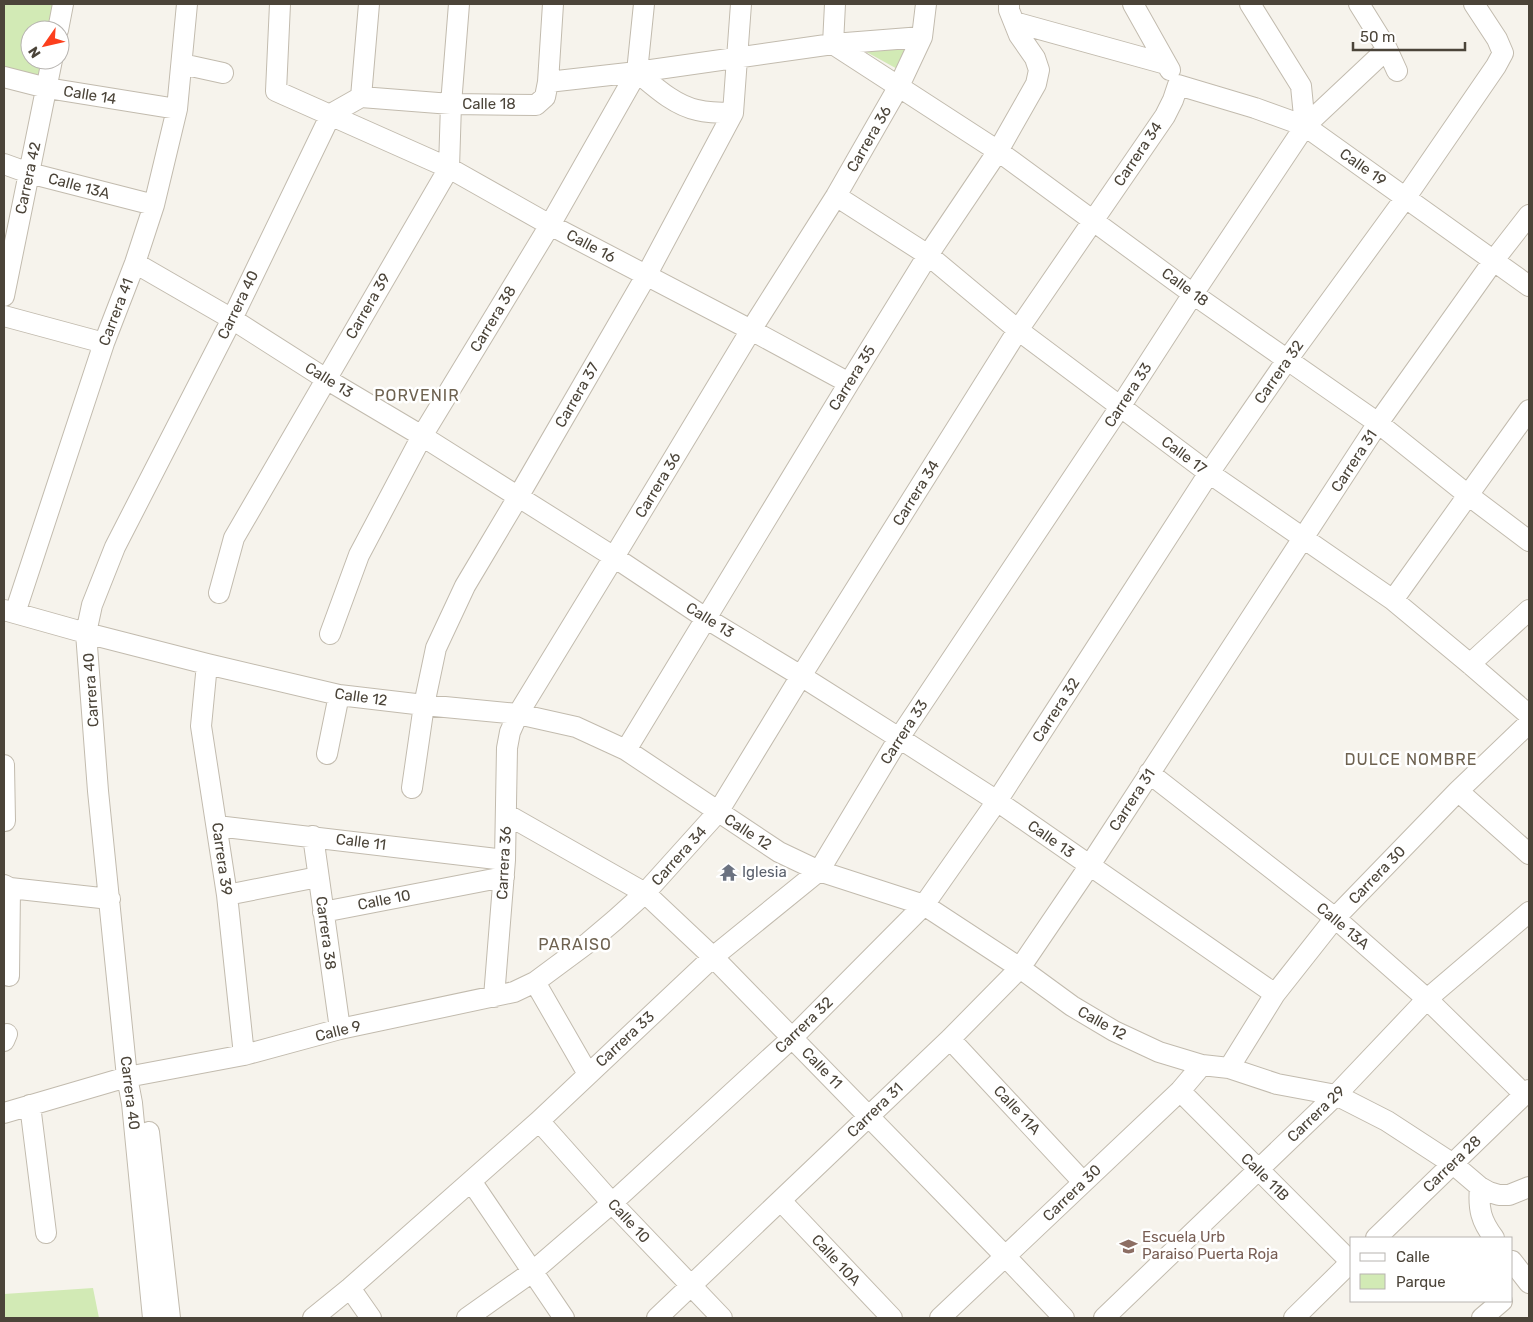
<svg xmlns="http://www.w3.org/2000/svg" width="1533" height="1322" font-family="Rubik,sans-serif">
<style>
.green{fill:#d2eab5}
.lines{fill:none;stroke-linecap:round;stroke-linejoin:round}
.minor-casing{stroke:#c2bbae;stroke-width:22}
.minor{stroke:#fff;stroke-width:20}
.labels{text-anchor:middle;stroke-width:5;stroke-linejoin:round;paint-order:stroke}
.street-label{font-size:15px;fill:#4b4439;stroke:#fff}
.worship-label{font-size:15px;fill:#5b616d;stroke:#fff;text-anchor:start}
.education-label{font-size:15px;fill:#785e54;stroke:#fff;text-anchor:start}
.neighbourhood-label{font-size:16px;letter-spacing:1px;fill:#6e6250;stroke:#fff}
</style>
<rect width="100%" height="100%" fill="#f6f3ec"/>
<!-- green -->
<path class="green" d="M 4,4 L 64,4 L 59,30 L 30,30 L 30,60 L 54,60 L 50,87 L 4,76 Z
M 914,44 L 901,71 L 861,49 Z
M 93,1288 L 99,1318 L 4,1318 L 4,1294 Z"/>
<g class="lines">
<defs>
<path id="minor" d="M 280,4 L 276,91 L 449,168 L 550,225 L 751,330 L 849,383
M 835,4 L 833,44 L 998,151 L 1193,294 L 1378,423 L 1468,495 L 1529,541
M 1133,4 L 1170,70
M 1250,4 L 1301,86 L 1305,126
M 1359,4 L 1387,49 L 1397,71
M 1014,22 L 1166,64
M 58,30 L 63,4
M 182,64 L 223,73
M 637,72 C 655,87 674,105 697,110 C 709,113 721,113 733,113
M 4,77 L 47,88 L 177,109
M 548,82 L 637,72 L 833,44 L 922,37
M 1178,85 L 1255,108 L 1305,126 L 1529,286
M 361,97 L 369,4
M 331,114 L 361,97 L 451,104 L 536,105 L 545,97 L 548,82 L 553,4
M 4,164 L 29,173 L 154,205
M 836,196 L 928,255 L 1018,330 L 1209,473 L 1393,600 L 1470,664 L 1529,715
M 135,263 L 232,319 L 326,379 L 422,436 L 614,557 L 707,619 L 801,676 L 899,738 L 997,801 L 1275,994
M 4,296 L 52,60
M 4,316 L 104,343
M 219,593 L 234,538 L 449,168 L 451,104 L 459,4
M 1393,600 L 1529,410
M 4,610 L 86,633 L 207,664 L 339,695 L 424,705 L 518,714 L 576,727 L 626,750 L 779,852 L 819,871 L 924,905 L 1020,968 L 1072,1006 L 1114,1031 L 1159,1052 L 1202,1065 L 1229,1068 L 1277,1084 L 1336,1095 L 1387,1121 L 1453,1164 L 1480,1187 L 1489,1192 L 1499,1195 L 1509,1195 L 1529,1187
M 15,613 L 104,343 L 135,263 L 154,205 L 177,109 L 187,4
M 330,634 L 359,555 L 422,436 L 550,225 L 637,72 L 644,4
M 207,664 L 201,726 L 227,895 L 244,1055
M 1470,664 L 1529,610
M 626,750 L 849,383 L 928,255 L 998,151 L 1036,84 L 1039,70 L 1035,58 L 1019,35 L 1009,10 L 1009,4
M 327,754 L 339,695
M 4,765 L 5,821
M 1149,773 L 1335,918 L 1427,999 L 1524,1094
M 412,788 L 424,705 L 436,648 L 465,586 L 518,497 L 646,276 L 733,113 L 741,4
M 1458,791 L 1529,854
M 506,814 L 645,893 L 713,957 L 1006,1257 L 1064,1318
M 217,826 L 505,860
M 313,836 L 340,1029
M 4,885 L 10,888 L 110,899
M 227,895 L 318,877
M 323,912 L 504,877
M 9,976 L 10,888
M 535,982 L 588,1074
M 494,997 L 505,860 L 507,748 L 510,732 L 518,714 L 614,557 L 751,330 L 836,196 L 899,86 L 922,37 L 926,4
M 950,1039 L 1083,1182
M 4,1041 L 7,1034
M 1229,1068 L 1275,994 L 1335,918 L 1458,791 L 1529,723
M 1180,1091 L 1351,1262
M 30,1105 L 46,1233
M 4,1113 L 127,1077 L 244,1055 L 340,1029 L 514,992 L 535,982 L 589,942 L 615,920 L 645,893 L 718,812 L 801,676 L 1018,330 L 1165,116 L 1173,100 L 1178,85
M 539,1121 L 612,1203 L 722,1318
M 149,1132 L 170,1318
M 471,1181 L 564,1318
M 1480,1187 C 1478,1209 1481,1221 1494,1238
M 781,1201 L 892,1318
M 1376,1238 L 1529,1090
M 1512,1261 L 1529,1283
M 350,1288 L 371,1318
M 153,1318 L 132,1103 L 127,1077 L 98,791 L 86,633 L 92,605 L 115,547 L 232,319 L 331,114
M 313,1318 L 350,1288 L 539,1121 L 713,957 L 819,871 L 899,738 L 1120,407 L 1193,294 L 1305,126 L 1387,49
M 467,1318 L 532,1272 L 612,1203 L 792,1038 L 924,905 L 997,801 L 1209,473 L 1287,360 L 1406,197 L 1496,66 L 1503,53 L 1497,39 L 1474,4
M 657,1318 L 950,1039 L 1020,968 L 1090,865 L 1378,423 L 1494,260 L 1529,215
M 940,1318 L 1180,1091 L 1202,1065
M 1104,1318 L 1336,1095 L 1427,999 L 1529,912
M 1294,1318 L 1352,1261
M 1482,1318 L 1502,1301"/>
</defs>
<!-- minor casing -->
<use href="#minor" class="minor-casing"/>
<!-- minor -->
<use href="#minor" class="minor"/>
</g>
<!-- icons -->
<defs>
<symbol id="temple-bare" viewBox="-9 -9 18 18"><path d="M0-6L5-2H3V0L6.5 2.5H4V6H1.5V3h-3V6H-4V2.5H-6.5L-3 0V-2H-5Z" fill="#6b7280" stroke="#fff" stroke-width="2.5" paint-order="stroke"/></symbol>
<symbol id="school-bare" viewBox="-9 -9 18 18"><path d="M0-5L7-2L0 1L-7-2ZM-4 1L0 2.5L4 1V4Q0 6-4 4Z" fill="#8d6e63" stroke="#fff" stroke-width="2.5" paint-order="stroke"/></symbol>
</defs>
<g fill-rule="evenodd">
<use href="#temple-bare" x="716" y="860" width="25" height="25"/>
<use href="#school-bare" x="1116" y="1234" width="25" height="25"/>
</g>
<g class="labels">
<!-- street labels -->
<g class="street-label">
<text transform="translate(90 95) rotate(9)" y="5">Calle 14</text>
<text x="489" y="109">Calle 18</text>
<text transform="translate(869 139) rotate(-60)" y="5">Carrera 36</text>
<text transform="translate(1138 154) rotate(-56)" y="5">Carrera 34</text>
<text transform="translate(1363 167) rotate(35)" y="5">Calle 19</text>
<text transform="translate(28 178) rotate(-78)" y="5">Carrera 42</text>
<text transform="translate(79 186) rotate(15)" y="5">Calle 13A</text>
<text transform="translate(591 246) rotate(28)" y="5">Calle 16</text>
<text transform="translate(1185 287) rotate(36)" y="5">Calle 18</text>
<text transform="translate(238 305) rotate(-64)" y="5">Carrera 40</text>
<text transform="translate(368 306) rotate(-60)" y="5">Carrera 39</text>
<text transform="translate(116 312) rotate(-69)" y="5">Carrera 41</text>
<text transform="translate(493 319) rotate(-59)" y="5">Carrera 38</text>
<text transform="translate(1279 372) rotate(-55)" y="5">Carrera 32</text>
<text transform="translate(852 378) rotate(-58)" y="5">Carrera 35</text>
<text transform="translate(329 380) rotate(32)" y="5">Calle 13</text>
<text transform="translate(577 395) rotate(-60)" y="5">Carrera 37</text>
<text transform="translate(1128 395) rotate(-57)" y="5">Carrera 33</text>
<text transform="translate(1184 455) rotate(37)" y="5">Calle 17</text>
<text transform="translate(1354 461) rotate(-57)" y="5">Carrera 31</text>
<text transform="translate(658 485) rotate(-59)" y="5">Carrera 36</text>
<text transform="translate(916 493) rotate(-58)" y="5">Carrera 34</text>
<text transform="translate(710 620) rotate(32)" y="5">Calle 13</text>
<text transform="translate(91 690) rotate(-94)" y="5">Carrera 40</text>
<text transform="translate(361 697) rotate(8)" y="5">Calle 12</text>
<text transform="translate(1056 710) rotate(-57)" y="5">Carrera 32</text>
<text transform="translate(904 732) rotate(-57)" y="5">Carrera 33</text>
<text transform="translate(1132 800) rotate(-57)" y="5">Carrera 31</text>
<text transform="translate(748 832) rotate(33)" y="5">Calle 12</text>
<text transform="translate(1051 839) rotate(35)" y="5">Calle 13</text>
<text transform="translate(361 842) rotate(7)" y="5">Calle 11</text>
<text transform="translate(679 856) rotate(-48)" y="5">Carrera 34</text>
<text transform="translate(222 859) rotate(82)" y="5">Carrera 39</text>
<text transform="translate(504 863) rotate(-87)" y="5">Carrera 36</text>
<text transform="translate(1377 875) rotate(-46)" y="5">Carrera 30</text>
<text transform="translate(384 900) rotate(-11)" y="5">Calle 10</text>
<text transform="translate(1343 926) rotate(40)" y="5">Calle 13A</text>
<text transform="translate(326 933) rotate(82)" y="5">Carrera 38</text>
<text transform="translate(1102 1023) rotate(29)" y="5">Calle 12</text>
<text transform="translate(804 1025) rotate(-44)" y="5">Carrera 32</text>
<text transform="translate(338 1031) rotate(-14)" y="5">Calle 9</text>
<text transform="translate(625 1039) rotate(-43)" y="5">Carrera 33</text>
<text transform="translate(822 1068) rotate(46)" y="5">Calle 11</text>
<text transform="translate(130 1093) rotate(83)" y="5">Carrera 40</text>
<text transform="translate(875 1110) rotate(-44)" y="5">Carrera 31</text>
<text transform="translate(1017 1110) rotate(47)" y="5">Calle 11A</text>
<text transform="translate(1316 1114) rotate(-44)" y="5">Carrera 29</text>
<text transform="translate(1452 1164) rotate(-44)" y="5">Carrera 28</text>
<text transform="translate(1265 1177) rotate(45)" y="5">Calle 11B</text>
<text transform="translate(1072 1193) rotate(-44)" y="5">Carrera 30</text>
<text transform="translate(629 1221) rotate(47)" y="5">Calle 10</text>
<text transform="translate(836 1260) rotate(47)" y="5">Calle 10A</text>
</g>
<!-- worship labels -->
<g class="worship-label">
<text x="742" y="877">Iglesia</text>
</g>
<!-- education labels -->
<g class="education-label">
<text x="1142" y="1242">Escuela Urb<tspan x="1142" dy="17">Paraiso Puerta Roja</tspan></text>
</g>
<!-- neighbourhood labels -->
<g class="neighbourhood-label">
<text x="417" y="401">PORVENIR</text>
<text x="1411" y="765">DULCE NOMBRE</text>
<text x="575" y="950">PARAISO</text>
</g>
</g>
<!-- border -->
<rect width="1533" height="1322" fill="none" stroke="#4b4439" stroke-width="10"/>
<!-- legend -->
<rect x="1350" y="1237" width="162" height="65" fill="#ffffff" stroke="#b7b4b0"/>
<rect x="1360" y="1253" width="25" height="8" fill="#ffffff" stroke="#b7b4b0"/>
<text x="1396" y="1262" font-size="15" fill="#4b4439">Calle</text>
<rect x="1360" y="1274" width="25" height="15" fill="#d2eab5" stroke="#b7b4b0"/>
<text x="1396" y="1287" font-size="15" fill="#4b4439">Parque</text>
<!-- north arrow -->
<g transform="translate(45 45) rotate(236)"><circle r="24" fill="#ffffff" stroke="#b7b4b0"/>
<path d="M0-4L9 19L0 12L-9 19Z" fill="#fc3f1d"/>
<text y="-8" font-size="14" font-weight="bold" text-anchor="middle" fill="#4b4439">N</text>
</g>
<!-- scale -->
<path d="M1353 42v8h112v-8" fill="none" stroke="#4b4439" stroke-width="2.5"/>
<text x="1360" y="42" font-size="15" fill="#4b4439" stroke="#ffffff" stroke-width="4" paint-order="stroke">50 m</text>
</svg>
